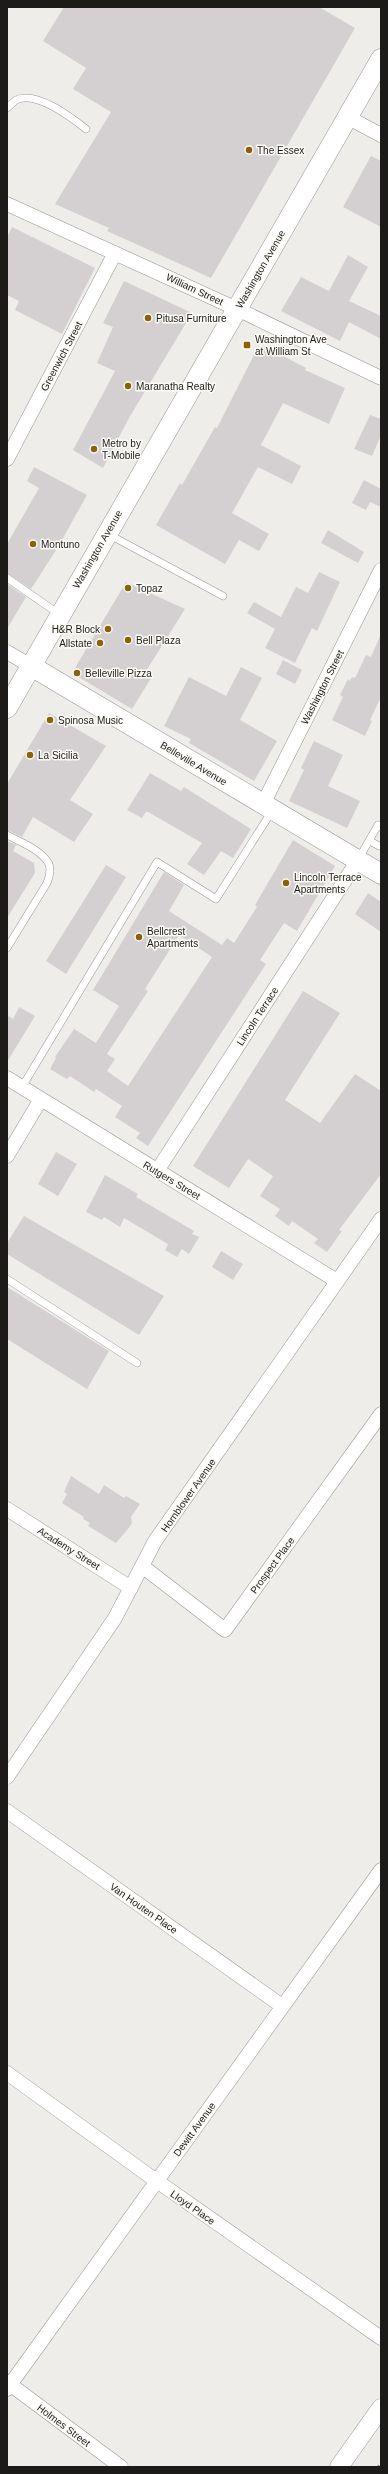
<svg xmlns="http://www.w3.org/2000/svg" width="388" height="2474" font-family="Arial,sans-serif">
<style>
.building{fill:#d4d0d2;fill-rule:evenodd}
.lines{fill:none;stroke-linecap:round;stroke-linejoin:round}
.service-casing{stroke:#979692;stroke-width:8}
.minor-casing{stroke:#979692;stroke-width:15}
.tertiary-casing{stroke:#979692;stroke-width:19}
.secondary-casing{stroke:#979692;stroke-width:21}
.path{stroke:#807f7c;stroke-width:2.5;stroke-dasharray:2 3;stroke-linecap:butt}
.service{stroke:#fff;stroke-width:7}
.minor{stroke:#fff;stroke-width:14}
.tertiary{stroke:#fff;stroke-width:18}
.secondary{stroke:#fff;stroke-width:20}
.poi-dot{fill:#8d6107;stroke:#fcfbf6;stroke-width:1.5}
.labels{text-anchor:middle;stroke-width:3;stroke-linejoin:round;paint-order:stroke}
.poi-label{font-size:10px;fill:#1c1b1a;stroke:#fcfbf6;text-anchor:start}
.street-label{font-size:10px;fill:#1c1b1a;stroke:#fcfbf6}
</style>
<rect width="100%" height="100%" fill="#efede9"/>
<!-- building -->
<path class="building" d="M 64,7 L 319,7 L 355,28 L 211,278 L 107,231 L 109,228 L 55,204 L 111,112 L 73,89 L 86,68 L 43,41 Z
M 371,156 L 381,161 L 381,227 L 343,207 Z
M 12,227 L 95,268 L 62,334 L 15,310 L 19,301 L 7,295 L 7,237 Z
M 348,255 L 368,267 L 349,301 L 381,316 L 381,339 L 349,322 L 340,341 L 281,311 L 301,277 L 329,291 Z
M 124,281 L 192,313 L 129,418 L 103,468 L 73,450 L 115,371 L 97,363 L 113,327 L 103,323 Z
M 264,346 L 306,368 L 305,370 L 345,388 L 329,424 L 283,403 L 261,445 L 301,466 L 292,484 L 258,467 L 232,513 L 269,534 L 259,551 L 239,540 L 225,564 L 156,525 L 180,483 L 182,485 L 215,427 L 217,428 L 257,349 Z
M 370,415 L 381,419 L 381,435 L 372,456 L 354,449 Z
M 34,467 L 87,495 L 58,547 L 31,589 L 7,573 L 7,544 L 39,488 L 27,481 Z
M 364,480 L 381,489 L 381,507 L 370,502 L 366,510 L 352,503 Z
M 328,530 L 364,552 L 358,563 L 321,543 Z
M 319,572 L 340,582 L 317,631 L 312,628 L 295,663 L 265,648 L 275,629 L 247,613 L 254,602 L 281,617 L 296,587 L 308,593 Z
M 126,582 L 185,609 L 146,671 L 153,675 L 132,709 L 72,673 Z
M 7,584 L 26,597 L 7,629 Z
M 381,634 L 381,697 L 370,720 L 372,721 L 365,736 L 332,720 L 343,697 L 340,695 L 348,679 L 350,681 L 352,677 L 355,678 L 366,655 L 371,657 Z
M 283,660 L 302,670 L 295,684 L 276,674 Z
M 241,667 L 262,678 L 240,720 L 277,741 L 254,781 L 189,743 L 191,739 L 164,726 L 189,677 L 226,696 Z
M 49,713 L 106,746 L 70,800 L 93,814 L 74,842 L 33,817 L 22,837 L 7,830 L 7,784 Z
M 314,741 L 343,755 L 328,786 L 360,801 L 347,828 L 289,801 L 304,770 L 301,768 Z
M 150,773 L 181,791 L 184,787 L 251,829 L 233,858 L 221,851 L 204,875 L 187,864 L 202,843 L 148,812 L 146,812 L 142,818 L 127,810 Z
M 293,840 L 335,866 L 297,931 L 284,923 L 260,960 L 266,964 L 148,1146 L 136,1138 L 140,1133 L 115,1117 L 122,1106 L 96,1089 L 94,1092 L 70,1076 L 67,1079 L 50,1069 L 56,1058 L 55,1057 L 74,1029 L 96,1043 L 119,1006 L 93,990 L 164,872 L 184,885 L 169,911 L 222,945 L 227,938 L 234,943 L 257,907 L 255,905 ZM 179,935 L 212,957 L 128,1086 L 107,1071 L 115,1059 L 107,1054 L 148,991 L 145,989 Z
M 7,841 L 16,845 L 13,851 L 34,863 L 35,873 L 7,918 Z
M 106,865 L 126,877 L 66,974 L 46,961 Z
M 368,893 L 381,902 L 381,932 L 355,914 Z
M 303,991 L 340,1013 L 285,1100 L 320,1123 L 355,1074 L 381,1091 L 381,1174 L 339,1230 L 342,1231 L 327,1252 L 314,1243 L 318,1239 L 292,1221 L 289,1226 L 275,1216 L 280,1209 L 260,1196 L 273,1176 L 248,1159 L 229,1188 L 193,1166 Z
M 19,1007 L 35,1016 L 7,1062 L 7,1015 L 13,1019 Z
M 56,1152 L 77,1164 L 58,1196 L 38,1184 Z
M 105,1175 L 138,1194 L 136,1197 L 194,1231 L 192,1234 L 199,1237 L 189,1254 L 182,1249 L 177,1257 L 165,1250 L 168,1244 L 124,1218 L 120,1227 L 104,1217 L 102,1220 L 86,1212 Z
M 24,1216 L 164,1296 L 139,1335 L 7,1254 L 7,1243 Z
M 221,1251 L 243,1264 L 233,1280 L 212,1267 Z
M 7,1287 L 109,1351 L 87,1389 L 7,1339 Z
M 71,1476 L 99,1494 L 104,1485 L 124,1498 L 126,1496 L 140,1504 L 131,1517 L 132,1523 L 128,1529 L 116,1543 L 88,1526 L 90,1523 L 83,1519 L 84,1517 L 62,1503 L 67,1494 L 64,1492 Z"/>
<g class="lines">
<defs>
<path id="service" d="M 7,108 C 10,106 13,102 16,100 C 36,90 72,118 86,129
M 108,534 L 223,596
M 7,578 L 59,614
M 7,835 C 20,842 42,850 49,864 C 51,870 49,878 47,883 L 7,948
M 370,841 L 379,846
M 359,858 L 378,825 L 381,827
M 22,1087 L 157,862 L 216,899 L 272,811
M 7,1279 L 137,1363"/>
<path id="minor" d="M 347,117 L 381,135
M 7,204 L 237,309 L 381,378
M 7,459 L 115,253
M 7,652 L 31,666
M 263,804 L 381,570
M 7,1078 L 337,1281
M 7,1156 L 41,1099
M 157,1171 L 358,860
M 7,1509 L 131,1588
M 142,1566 L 225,1630 L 381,1414
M 7,1777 L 115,1618 L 155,1541 L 381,1219
M 7,1811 L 282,2006
M 7,2073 L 144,2172 L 381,2338
M 7,2382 L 121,2467
M 7,2389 L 381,1870"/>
<path id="tertiary" d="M 339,2467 L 381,2408"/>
<path id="secondary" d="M 31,666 L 381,874
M 7,708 L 381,59"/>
</defs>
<!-- service casing -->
<use href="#service" class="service-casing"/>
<!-- minor casing -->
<use href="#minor" class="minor-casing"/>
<!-- tertiary casing -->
<use href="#tertiary" class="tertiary-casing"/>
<!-- secondary casing -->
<use href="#secondary" class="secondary-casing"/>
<!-- path -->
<path class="path" d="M 378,2467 L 381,2463"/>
<!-- service -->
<use href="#service" class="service"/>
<!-- minor -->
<use href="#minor" class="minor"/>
<!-- tertiary -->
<use href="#tertiary" class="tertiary"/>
<!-- secondary -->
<use href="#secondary" class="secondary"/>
</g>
<!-- markers -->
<g class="poi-dot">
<circle cx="249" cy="150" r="4"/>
<circle cx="148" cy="318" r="4"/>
<rect x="243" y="341" width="8" height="8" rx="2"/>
<circle cx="128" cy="386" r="4"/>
<circle cx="94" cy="449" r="4"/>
<circle cx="33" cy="544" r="4"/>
<circle cx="128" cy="588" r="4"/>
<circle cx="108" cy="629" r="4"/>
<circle cx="128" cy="640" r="4"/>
<circle cx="100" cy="643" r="4"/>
<circle cx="77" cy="673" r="4"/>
<circle cx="50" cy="720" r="4"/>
<circle cx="30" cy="755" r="4"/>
<circle cx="286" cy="883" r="4"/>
<circle cx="139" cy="937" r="4"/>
</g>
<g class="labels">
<!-- poi labels -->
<g class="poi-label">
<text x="257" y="154">The Essex</text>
<text x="156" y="322">Pitusa Furniture</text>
<text x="255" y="343">Washington Ave<tspan x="255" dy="12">at William St</tspan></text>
<text x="136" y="390">Maranatha Realty</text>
<text x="102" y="447">Metro by<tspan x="102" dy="12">T-Mobile</tspan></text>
<text x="41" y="548">Montuno</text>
<text x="136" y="592">Topaz</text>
<text x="100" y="633" text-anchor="end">H&amp;R Block</text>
<text x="136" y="644">Bell Plaza</text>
<text x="92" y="647" text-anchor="end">Allstate</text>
<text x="85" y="677">Belleville Pizza</text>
<text x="58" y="724">Spinosa Music</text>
<text x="38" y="759">La Sicilia</text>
<text x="294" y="881">Lincoln Terrace<tspan x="294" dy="12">Apartments</tspan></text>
<text x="147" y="935">Bellcrest<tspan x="147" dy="12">Apartments</tspan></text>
</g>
<!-- street labels -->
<g class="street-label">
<text transform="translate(260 269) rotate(-60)" y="4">Washington Avenue</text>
<text transform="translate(195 289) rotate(25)" y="4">William Street</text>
<text transform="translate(61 356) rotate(-62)" y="4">Greenwich Street</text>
<text transform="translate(97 549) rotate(-60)" y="4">Washington Avenue</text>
<text transform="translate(322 687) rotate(-63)" y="4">Washington Street</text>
<text transform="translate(194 763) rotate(31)" y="4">Belleville Avenue</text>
<text transform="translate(257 1016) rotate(-57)" y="4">Lincoln Terrace</text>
<text transform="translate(172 1180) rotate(31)" y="4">Rutgers Street</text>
<text transform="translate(188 1495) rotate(-55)" y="4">Hornblower Avenue</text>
<text transform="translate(69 1548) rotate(32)" y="4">Academy Street</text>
<text transform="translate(272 1565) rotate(-54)" y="4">Prospect Place</text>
<text transform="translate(144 1908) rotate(35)" y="4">Van Houten Place</text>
<text transform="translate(194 2129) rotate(-54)" y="4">Dewitt Avenue</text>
<text transform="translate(193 2207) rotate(35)" y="4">Lloyd Place</text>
<text transform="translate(64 2425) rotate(37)" y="4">Holmes Street</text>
</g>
</g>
<!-- border -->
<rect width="388" height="2474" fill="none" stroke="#1c1b1a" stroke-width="16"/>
</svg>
